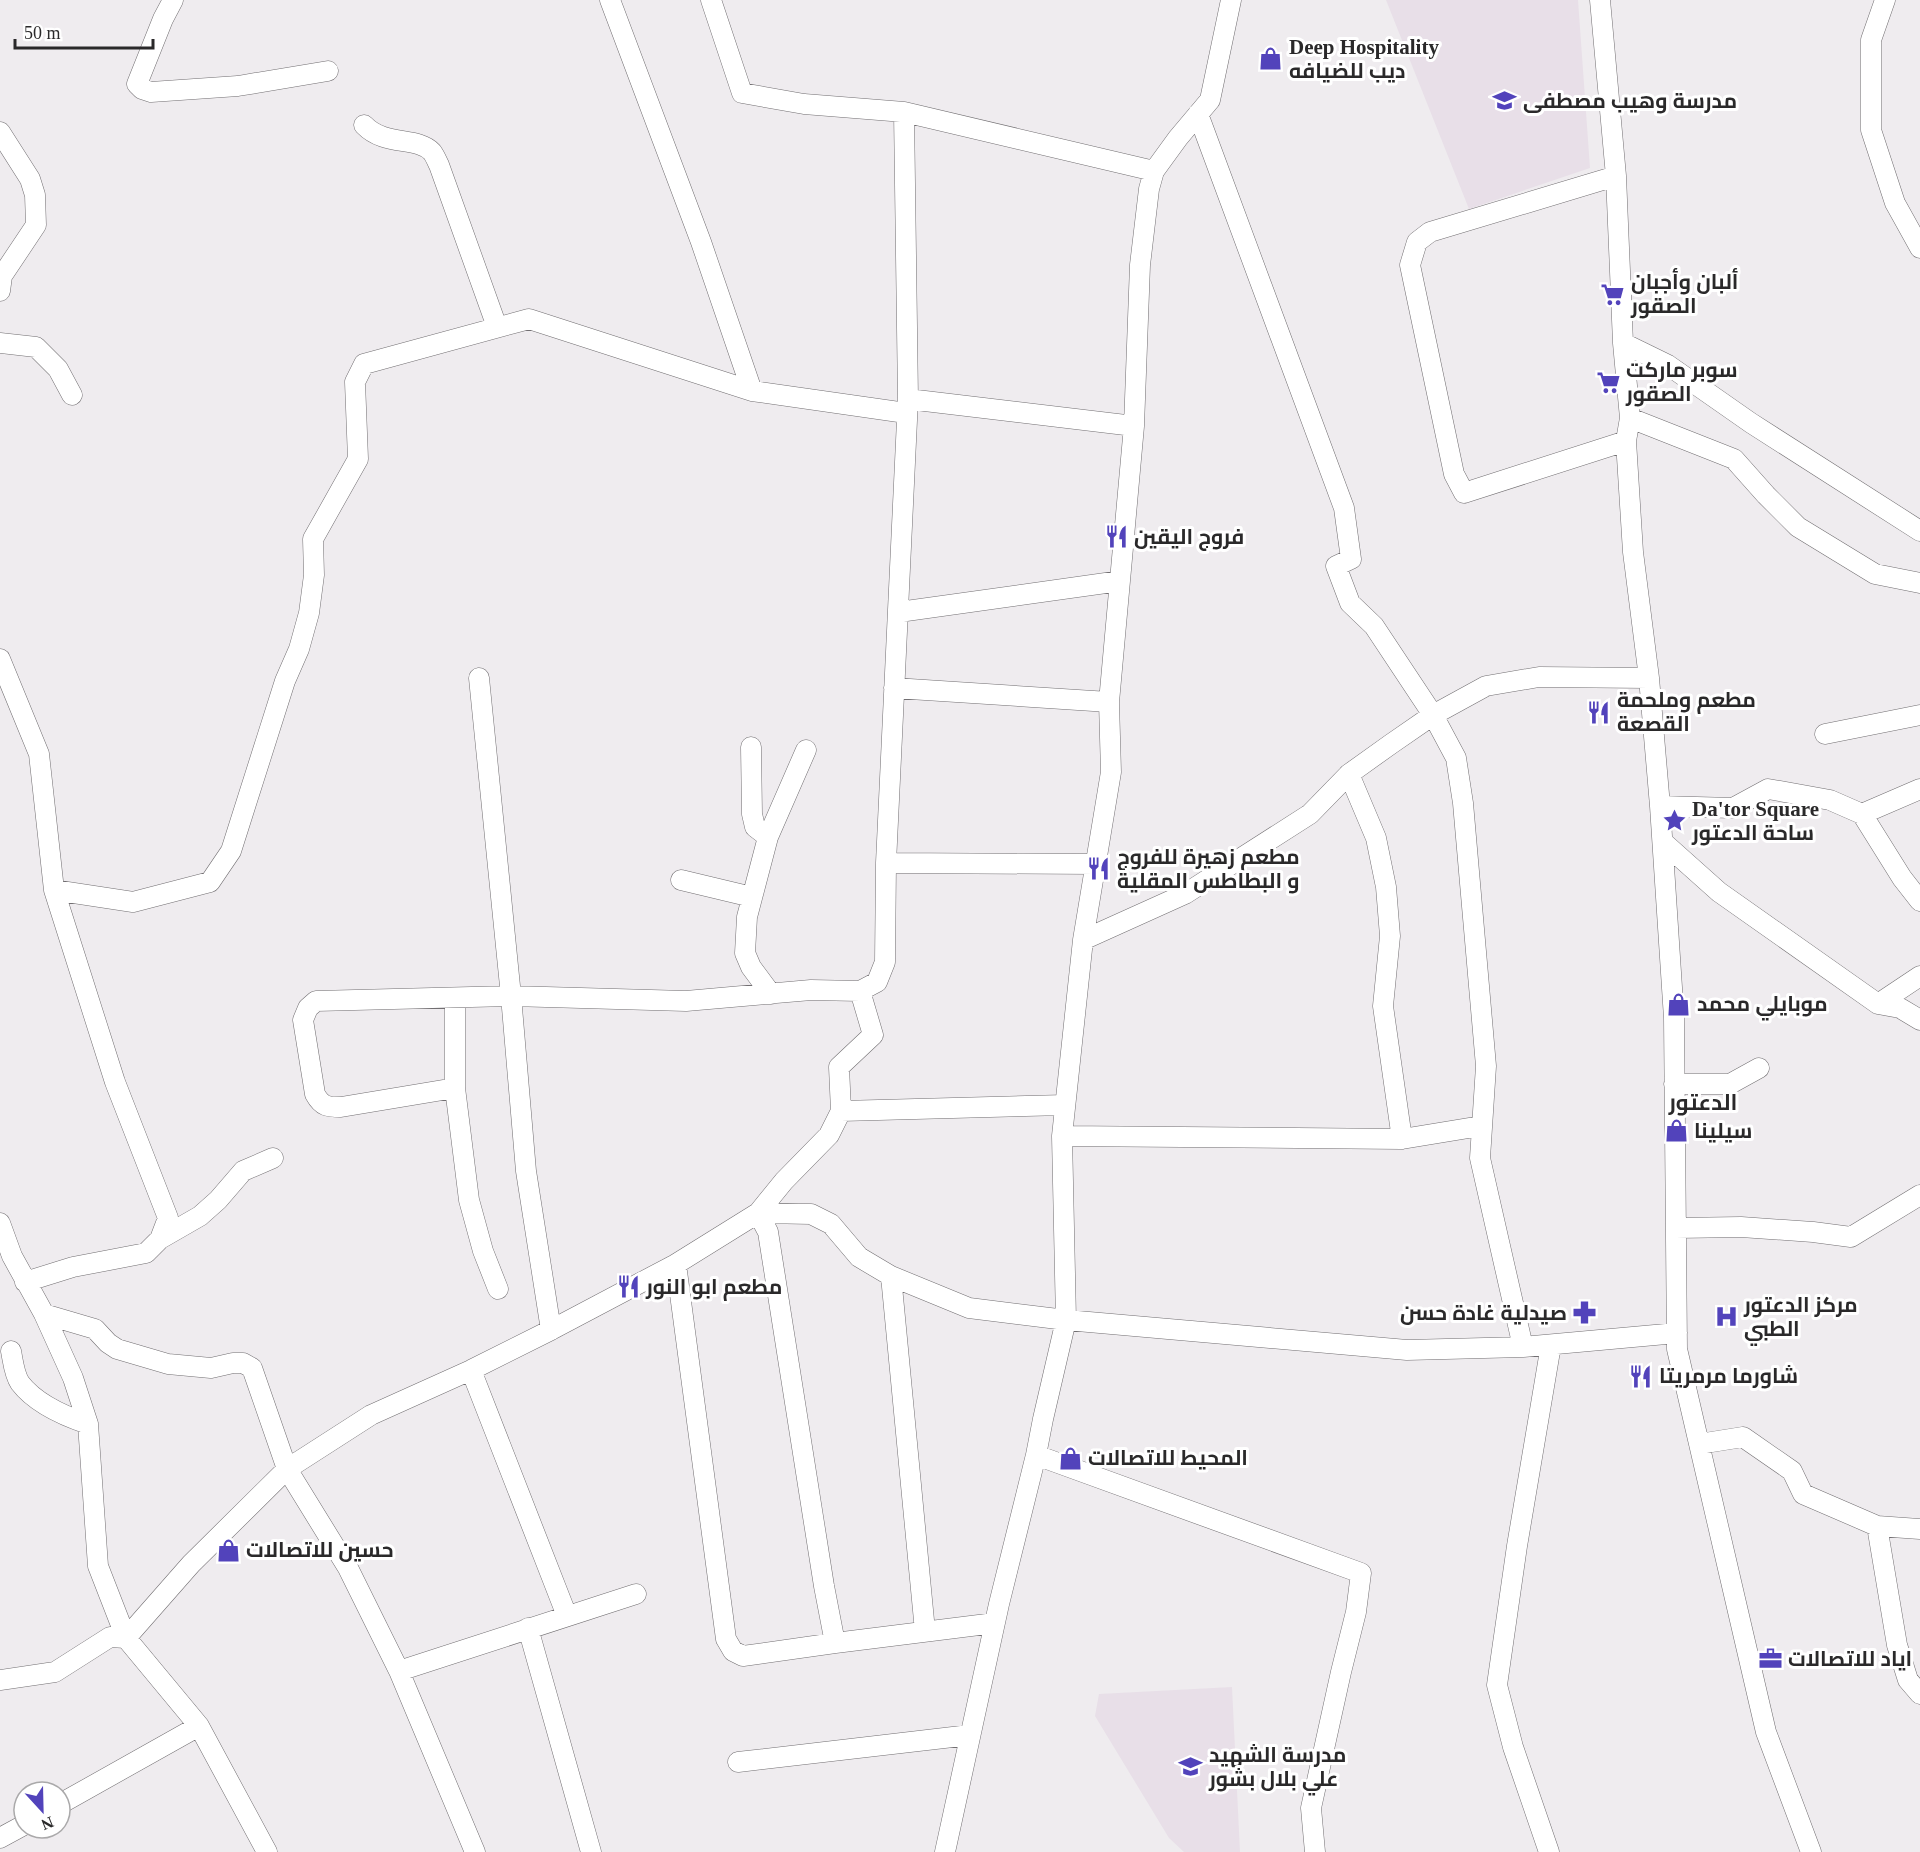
<svg xmlns="http://www.w3.org/2000/svg" width="1920" height="1852" font-family="'Times New Roman',Cairo,serif">
<style>
.built{fill:#e8dfe8}
.lines{fill:none;stroke-linecap:round;stroke-linejoin:round}
.minor-casing{stroke:#716e71;stroke-width:21}
.minor{stroke:#fff;stroke-width:20}
.labels{text-anchor:middle;stroke-width:6;stroke-linejoin:round;paint-order:stroke}
.poi-label{font-size:21px;font-weight:bold;fill:#2a292a;stroke:#fff;text-anchor:start}
.neighbourhood-label{font-size:22px;font-weight:bold;fill:#2a292a;stroke:#fff}
</style>
<rect width="100%" height="100%" fill="#efecef"/>
<!-- built -->
<path class="built" d="M 1386,0 L 1578,0 L 1590,168 L 1469,209 Z
M 1232,1687 L 1240,1852 L 1184,1852 L 1169,1838 L 1095,1716 L 1099,1694 Z"/>
<g class="lines">
<defs>
<path id="minor" d="M 173,0 L 163,19 L 137,84 L 142,89 L 151,92 L 238,86 L 328,71
M 610,0 L 701,242 L 752,391
M 711,0 L 742,93 L 804,104 L 904,112 L 1154,171
M 1600,0 L 1616,176 L 1623,343 L 1630,418 L 1626,441 L 1633,552 L 1649,678 L 1660,806 L 1674,1018 L 1677,1349 L 1766,1732 L 1811,1852
M 1885,0 L 1871,40 L 1871,130 L 1895,203 L 1920,248
M 1198,114 L 1344,508 L 1351,559 L 1336,566 L 1350,603 L 1374,626 L 1433,715 L 1456,758 L 1463,803 L 1486,1066 L 1480,1158 L 1523,1347
M 364,125 C 385,147 417,136 432,152 C 435,156 437,161 439,165 L 497,327
M 0,132 L 30,179 L 35,195 L 36,225 L 2,276 L 0,291
M 1616,176 L 1430,232 L 1417,242 L 1410,265 L 1454,474 L 1464,493 L 1626,441
M 0,343 L 36,347 L 58,369 L 72,395
M 1623,343 L 1668,365 L 1751,423 L 1920,531
M 908,399 L 1134,426
M 1630,418 L 1734,459 L 1766,495 L 1798,527 L 1875,574 L 1920,583
M 899,612 L 1120,581
M 0,659 L 39,754 L 54,890 L 115,1082 L 168,1218 L 160,1239 L 146,1253 L 73,1267 L 25,1282
M 479,678 L 511,996 L 526,1171 L 551,1330
M 894,688 L 1109,702
M 1825,734 L 1920,715
M 751,747 L 752,814 L 755,827 L 768,837
M 1349,774 L 1376,838 L 1386,887 L 1390,936 L 1383,1006 L 1402,1139
M 1660,806 L 1733,808 L 1768,789 L 1830,800 L 1862,814 L 1920,789
M 1862,814 L 1902,878 L 1920,901
M 1663,842 L 1719,892 L 1878,1004 L 1900,1008 L 1920,1020
M 886,863 L 1096,864
M 681,880 L 752,897
M 54,890 L 133,902 L 210,882 L 231,851 L 285,681 L 299,649 L 309,613 L 314,575 L 313,539 L 358,459 L 355,382 L 364,364 L 529,319 L 752,391 L 906,413
M 1083,940 L 1185,894 L 1310,814 L 1349,774 L 1391,744 L 1433,715 L 1486,686 L 1539,677 L 1649,678
M 771,994 L 751,967 L 745,953 L 747,917 L 768,837 L 806,750
M 455,998 L 455,1088 L 469,1200 L 483,1251 L 498,1289
M 1878,1004 L 1920,976
M 1674,1084 L 1730,1084 L 1759,1068
M 455,1088 L 341,1107 C 328,1107 322,1107 315,1094 L 303,1020 L 308,1008 L 316,1001 L 511,996 L 686,1001 L 811,990 L 860,991 L 877,982 L 885,962 L 886,863 L 908,399 L 904,112
M 841,1111 L 839,1067 L 873,1035 L 860,991
M 1062,1136 L 1402,1139 L 1481,1126
M 758,1213 L 811,1214 L 831,1224 L 859,1257 L 891,1276 L 969,1308 L 1066,1320 L 1407,1350 L 1523,1347 L 1677,1333
M 758,1213 L 768,1232 L 824,1586 L 835,1643
M 0,1223 L 12,1256 L 44,1314 L 73,1378 L 88,1424 L 98,1566 L 126,1638 L 199,1726 L 267,1852
M 1676,1228 L 1741,1227 L 1813,1232 L 1851,1237 L 1920,1195
M 160,1239 L 200,1216 L 218,1200 L 243,1171 L 273,1158
M 676,1264 L 726,1639 L 733,1651 L 743,1656 L 835,1643 L 995,1623
M 891,1276 L 925,1631
M 44,1314 L 95,1329 L 108,1343 L 117,1349 L 168,1364 L 211,1368 L 233,1363 L 243,1363 L 252,1368 L 287,1469 L 348,1568 L 399,1671 L 475,1852
M 11,1351 C 13,1361 14,1374 20,1383 C 36,1404 64,1416 88,1424
M 471,1370 L 567,1616
M 1699,1444 L 1743,1437 L 1792,1471 L 1803,1494 L 1877,1526 L 1920,1529
M 1036,1455 L 1361,1573 L 1356,1612 L 1341,1672 L 1311,1808 L 1315,1852
M 1877,1526 L 1897,1645 L 1908,1680 L 1920,1694
M 528,1628 L 591,1852
M 399,1671 L 636,1594
M 0,1680 L 55,1672 L 110,1637 L 126,1638 L 191,1564 L 287,1469 L 371,1415 L 471,1370 L 551,1330 L 676,1264 L 758,1213 L 784,1181 L 829,1135 L 841,1111 L 1065,1105
M 738,1762 L 970,1735
M 60,1804 L 199,1726
M 0,1838 L 24,1825
M 945,1852 L 999,1604 L 1036,1455 L 1043,1419 L 1066,1320 L 1062,1136 L 1083,940 L 1111,772 L 1109,702 L 1134,426 L 1140,265 L 1149,189 L 1154,171 L 1178,138 L 1210,100 L 1231,0
M 1549,1852 L 1513,1747 L 1497,1685 L 1517,1546 L 1551,1345"/>
</defs>
<!-- minor casing -->
<use href="#minor" class="minor-casing"/>
<!-- minor -->
<use href="#minor" class="minor"/>
</g>
<!-- icons -->
<defs>
<symbol id="shop-bare" viewBox="-9 -9 18 18"><path d="M-5-2.5h2.3a2.7 3.5 0 0 1 5.4 0H5L5.5 6h-11ZM-1.5-2.5h3a1.5 2.3 0 0 0-3 0Z" fill="#5243bb" stroke="#fff" stroke-width="2.5" paint-order="stroke"/></symbol>
<symbol id="school-bare" viewBox="-9 -9 18 18"><path d="M0-5L7-2L0 1L-7-2ZM-4 1L0 2.5L4 1V4Q0 6-4 4Z" fill="#5243bb" stroke="#fff" stroke-width="2.5" paint-order="stroke"/></symbol>
<symbol id="supermarket-bare" viewBox="-9 -9 18 18"><path d="M-6-5.5h2.5l.6 2H6L4.5 2H-2.5L-4.4-4H-6ZM-1.5 3.2a1.3 1.3 0 1 0 .1 0ZM3 3.2a1.3 1.3 0 1 0 .1 0Z" fill="#5243bb" stroke="#fff" stroke-width="2.5" paint-order="stroke"/></symbol>
<symbol id="restaurant-bare" viewBox="-9 -9 18 18"><path d="M-5-6h1v4h1v-4h1v4h1v-4h1v5L-1.5 .5V6h-2V.5L-5-1ZM5-6V6H3V1.5H1.5Q1.5-4 5-6Z" fill="#5243bb" stroke="#fff" stroke-width="2.5" paint-order="stroke"/></symbol>
<symbol id="sight-bare" viewBox="-9 -9 18 18"><path d="M0-6L1.8-2.2L6-1.7L2.9 1.2L3.7 5.4L0 3.3L-3.7 5.4L-2.9 1.2L-6-1.7L-1.8-2.2Z" fill="#5243bb" stroke="#fff" stroke-width="2.5" paint-order="stroke"/></symbol>
<symbol id="pharmacy-bare" viewBox="-9 -9 18 18"><path d="M-2-6h4v4h4v4h-4v4h-4v-4h-4v-4h4Z" fill="#5243bb" stroke="#fff" stroke-width="2.5" paint-order="stroke"/></symbol>
<symbol id="hospital-bare" viewBox="-9 -9 18 18"><path d="M-5-5h3v3.5h4V-5h3V5h-3V1.5h-4V5h-3Z" fill="#5243bb" stroke="#fff" stroke-width="2.5" paint-order="stroke"/></symbol>
<symbol id="office-bare" viewBox="-9 -9 18 18"><path d="M-6-3h4V-5.5h4V-3h4V5H-6ZM-1-4.5V-3h2v-1.5ZM-6 0V1H6V0Z" fill="#5243bb" stroke="#fff" stroke-width="2.5" paint-order="stroke"/></symbol>
</defs>
<g fill-rule="evenodd">
<use href="#shop-bare" x="1254" y="42" width="33" height="33"/>
<use href="#school-bare" x="1488" y="84" width="33" height="33"/>
<use href="#supermarket-bare" x="1596" y="278" width="33" height="33"/>
<use href="#supermarket-bare" x="1592" y="366" width="33" height="33"/>
<use href="#restaurant-bare" x="1100" y="520" width="33" height="33"/>
<use href="#restaurant-bare" x="1582" y="696" width="33" height="33"/>
<use href="#sight-bare" x="1658" y="804" width="33" height="33"/>
<use href="#restaurant-bare" x="1082" y="852" width="33" height="33"/>
<use href="#shop-bare" x="1662" y="988" width="33" height="33"/>
<use href="#shop-bare" x="1660" y="1114" width="33" height="33"/>
<use href="#restaurant-bare" x="612" y="1270" width="33" height="33"/>
<use href="#pharmacy-bare" x="1568" y="1296" width="33" height="33"/>
<use href="#hospital-bare" x="1710" y="1300" width="33" height="33"/>
<use href="#restaurant-bare" x="1624" y="1360" width="33" height="33"/>
<use href="#shop-bare" x="1054" y="1442" width="33" height="33"/>
<use href="#shop-bare" x="212" y="1534" width="33" height="33"/>
<use href="#office-bare" x="1754" y="1642" width="33" height="33"/>
<use href="#school-bare" x="1174" y="1750" width="33" height="33"/>
</g>
<g class="labels">
<!-- poi labels -->
<g class="poi-label">
<text x="1289" y="54">Deep Hospitality<tspan x="1289" dy="24">ديب للضيافه</tspan></text>
<text x="1523" y="108">مدرسة وهيب مصطفى</text>
<text x="1631" y="289">ألبان وأجبان<tspan x="1631" dy="24">الصقور</tspan></text>
<text x="1626" y="377">سوبر ماركت<tspan x="1626" dy="24">الصقور</tspan></text>
<text x="1134" y="544">فروج اليقين</text>
<text x="1617" y="707">مطعم وملحمة<tspan x="1617" dy="24">القصعة</tspan></text>
<text x="1692" y="816">Da'tor Square<tspan x="1692" dy="24">ساحة الدعتور</tspan></text>
<text x="1117" y="864">مطعم زهيرة للفروج<tspan x="1117" dy="24">و البطاطس المقلية</tspan></text>
<text x="1697" y="1011">موبايلي محمد</text>
<text x="1694" y="1138">سيلينا</text>
<text x="646" y="1294">مطعم ابو النور</text>
<text x="1744" y="1312">مركز الدعتور<tspan x="1744" dy="24">الطبي</tspan></text>
<text x="1567" y="1320" text-anchor="end">صيدلية غادة حسن</text>
<text x="1659" y="1383">شاورما مرمريتا</text>
<text x="1088" y="1465">المحيط للاتصالات</text>
<text x="246" y="1557">حسين للاتصالات</text>
<text x="1788" y="1666">اياد للاتصالات</text>
<text x="1209" y="1762">مدرسة الشهيد<tspan x="1209" dy="24">علي بلال بشور</tspan></text>
</g>
<!-- neighbourhood labels -->
<g class="neighbourhood-label">
<text x="1703" y="1110">الدعتور</text>
</g>
</g>
<!-- north arrow -->
<g transform="translate(42 1810) rotate(158)"><circle r="28" fill="#ffffff" stroke="#aaa9aa" stroke-width="1.5"/>
<path d="M0-4.5L10 22L0 15L-10 22Z" fill="#5243bb"/>
<text y="-9" font-size="16" font-weight="bold" text-anchor="middle" fill="#2a292a">N</text>
</g>
<!-- scale -->
<path d="M15 39v9h138v-9" fill="none" stroke="#2a292a" stroke-width="3"/>
<text x="24" y="39" font-size="18" fill="#2a292a" stroke="#ffffff" stroke-width="4.5" paint-order="stroke">50 m</text>
</svg>
